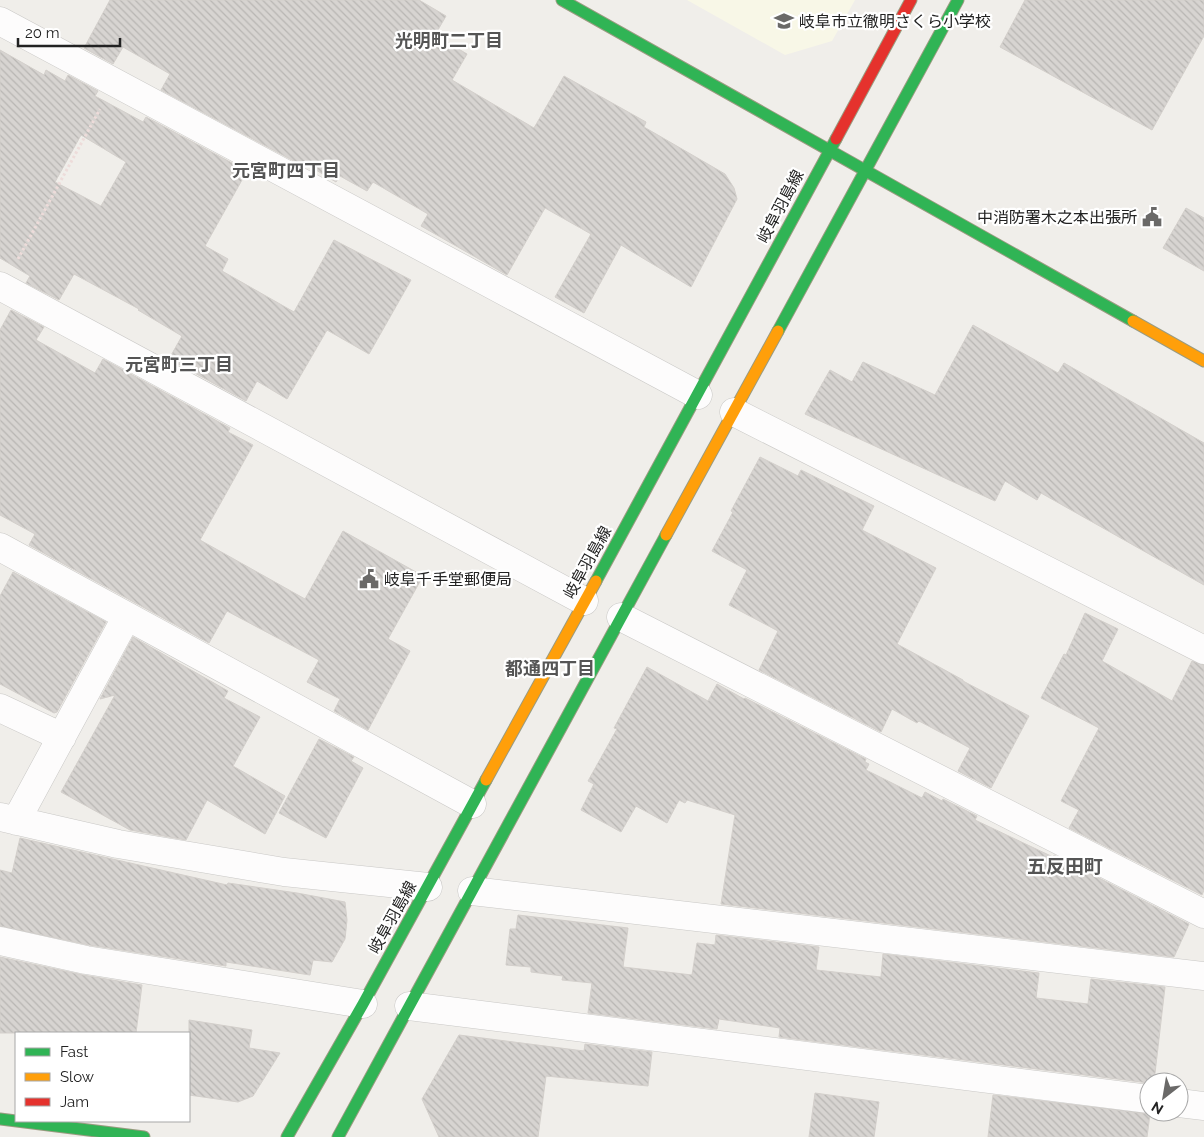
<svg xmlns="http://www.w3.org/2000/svg" width="1204" height="1137" font-family="Raleway,'Noto Sans JP',sans-serif">
<style>
.education{fill:#f8f7e7}
.building{fill:url(#building-back-hatch);stroke:#d3cfcb;fill-rule:evenodd}
.lines{fill:none;stroke-linecap:round;stroke-linejoin:round}
.street-casing{stroke:#c9c8c6;stroke-width:29}
.fast-casing{stroke:#9a9b80;stroke-width:13}
.slow-casing{stroke:#9a9b80;stroke-width:13}
.jam-casing{stroke:#9a9b80;stroke-width:13}
.path{stroke:#eddcda;stroke-width:3;stroke-dasharray:2.5 2.5;stroke-linecap:butt}
.street{stroke:#fdfcfc;stroke-width:28}
.fast{stroke:#30b455;stroke-width:11}
.slow{stroke:#ff9f0a;stroke-width:11}
.jam{stroke:#e5322d;stroke-width:11}
.labels{text-anchor:middle;stroke-width:4.5;stroke-linejoin:round;paint-order:stroke}
.poi-label{font-size:16px;fill:#222;stroke:#fff;text-anchor:start}
.street-label{font-size:16px;fill:#222;stroke:#fff}
.neighbourhood-label{font-size:18px;font-weight:bold;fill:#555;stroke:#fff}
.quarter-label{font-size:19px;font-weight:bold;fill:#555;stroke:#fff}
</style>
<defs>
<pattern id="building-back-hatch" width="6" height="6" patternUnits="userSpaceOnUse" patternTransform="scale(1.25)"><rect width="6" height="6" fill="#d7d4d1"/><path d="M-1 5l2 2M0 0l6 6M5-1l2 2" fill="none" stroke="#b8b6b3"/></pattern>
</defs>
<rect width="100%" height="100%" fill="#f0eeea"/>
<!-- education -->
<path class="education" d="M 687,0 L 855,0 L 832,41 L 785,55 Z"/>
<!-- building -->
<path class="building" d="M 110,0 L 419,0 L 446,16 L 435,35 L 467,54 L 452,80 L 534,128 L 564,76 L 646,122 L 644,127 L 725,174 L 734,188 L 737,199 L 691,287 L 621,245 L 584,313 L 555,297 L 591,234 L 545,208 L 507,275 L 421,226 L 428,214 L 373,182 L 367,191 L 340,176 L 336,182 L 306,164 L 305,167 L 161,90 L 170,74 L 123,47 L 113,64 L 84,48 Z
M 1025,0 L 1204,0 L 1204,36 L 1152,130 L 1000,47 Z
M 0,50 L 44,75 L 46,70 L 65,81 L 68,75 L 98,91 L 95,96 L 143,122 L 146,117 L 247,171 L 205,246 L 228,259 L 222,271 L 294,312 L 334,240 L 411,280 L 369,354 L 327,330 L 287,399 L 257,381 L 246,401 L 169,359 L 182,336 L 138,310 L 139,309 L 74,274 L 59,300 L 26,283 L 30,276 L 0,258 ZM 81,135 L 126,162 L 101,206 L 55,182 Z
M 1186,208 L 1204,218 L 1204,271 L 1163,248 Z
M 11,310 L 44,327 L 36,340 L 95,373 L 103,359 L 230,428 L 228,432 L 253,445 L 200,540 L 305,599 L 343,531 L 423,576 L 388,639 L 410,651 L 368,730 L 334,711 L 340,699 L 307,682 L 319,660 L 227,611 L 209,643 L 29,545 L 35,534 L 0,515 L 0,330 Z
M 973,325 L 1058,373 L 1064,363 L 1204,443 L 1204,585 L 1041,493 L 1037,500 L 1005,481 L 995,501 L 805,414 L 830,370 L 852,382 L 863,362 L 935,395 Z
M 760,457 L 798,476 L 801,470 L 874,506 L 862,530 L 936,568 L 897,644 L 963,680 L 963,681 L 1029,716 L 991,788 L 958,771 L 970,748 L 919,721 L 917,723 L 892,709 L 881,732 L 759,670 L 778,631 L 729,605 L 747,570 L 712,551 L 733,512 L 731,511 Z
M 13,572 L 106,622 L 57,712 L 54,713 L 0,684 L 0,596 Z
M 1085,613 L 1118,629 L 1102,661 L 1172,701 L 1192,661 L 1204,665 L 1204,890 L 1202,895 L 1069,828 L 1079,810 L 1061,801 L 1099,728 L 1041,698 L 1064,654 L 1066,655 Z
M 133,637 L 228,691 L 224,698 L 260,717 L 233,766 L 285,796 L 265,834 L 207,800 L 186,840 L 130,830 L 61,792 L 115,695 L 100,699 Z
M 647,667 L 708,701 L 717,684 L 744,699 L 745,698 L 866,759 L 865,762 L 869,764 L 866,770 L 922,798 L 925,792 L 942,801 L 943,799 L 977,816 L 975,820 L 1053,857 L 1054,855 L 1189,924 L 1174,957 L 721,904 L 735,815 L 687,800 L 685,803 L 679,800 L 667,823 L 636,806 L 621,832 L 581,810 L 594,784 L 588,781 L 617,729 L 614,728 Z
M 319,739 L 354,757 L 351,761 L 363,768 L 326,838 L 279,813 Z
M 20,838 L 227,885 L 228,883 L 297,893 L 345,902 L 347,920 L 345,939 L 332,962 L 313,960 L 310,975 L 226,962 L 226,966 L 147,954 L 89,945 L 0,926 L 0,870 L 12,873 Z
M 518,915 L 628,928 L 623,967 L 692,975 L 697,943 L 715,945 L 716,935 L 819,947 L 816,970 L 881,977 L 883,954 L 1039,973 L 1036,998 L 1088,1004 L 1091,979 L 1165,987 L 1154,1082 L 1149,1083 L 779,1037 L 780,1028 L 719,1019 L 717,1029 L 588,1013 L 592,983 L 562,980 L 563,976 L 531,972 L 531,967 L 506,965 L 510,929 L 516,929 Z
M 0,957 L 83,975 L 142,985 L 136,1033 L 0,1033 Z
M 189,1020 L 252,1030 L 249,1048 L 280,1053 L 253,1096 L 238,1102 L 189,1095 Z
M 459,1035 L 584,1051 L 585,1044 L 652,1052 L 648,1086 L 546,1076 L 538,1137 L 439,1137 L 422,1099 Z
M 815,1093 L 879,1102 L 874,1137 L 809,1137 Z
M 993,1095 L 1150,1114 L 1147,1137 L 988,1137 Z"/>
<g class="lines">
<defs>
<path id="street" d="M 0,21 L 698,395
M 0,286 L 584,601
M 734,412 L 1204,650
M 0,547 L 472,804
M 621,617 L 1204,914
M 0,708 L 62,737
M 0,817 L 118,844 L 284,872 L 428,887
M 16,821 L 127,616
M 472,891 L 1204,976
M 0,941 L 86,960 L 363,1004
M 409,1006 L 1149,1099
M 1179,1103 L 1204,1106"/>
<path id="fast" d="M 562,0 L 1133,321
M 778,331 L 958,0
M 596,581 L 836,139
M 0,1119 L 144,1137
M 287,1137 L 363,1004 L 486,780
M 338,1137 L 666,535"/>
<path id="slow" d="M 1133,321 L 1204,361
M 666,535 L 778,331
M 486,780 L 596,581"/>
<path id="jam" d="M 836,139 L 911,0"/>
</defs>
<!-- street casing -->
<use href="#street" class="street-casing"/>
<!-- fast casing -->
<use href="#fast" class="fast-casing"/>
<!-- slow casing -->
<use href="#slow" class="slow-casing"/>
<!-- jam casing -->
<use href="#jam" class="jam-casing"/>
<!-- path -->
<path class="path" d="M 18,259 L 100,109"/>
<!-- street -->
<use href="#street" class="street"/>
<!-- fast -->
<use href="#fast" class="fast"/>
<!-- slow -->
<use href="#slow" class="slow"/>
<!-- jam -->
<use href="#jam" class="jam"/>
</g>
<!-- icons -->
<defs>
<symbol id="school-bare" viewBox="-9 -9 18 18"><path d="M0-5L7-2L0 1L-7-2ZM-4 1L0 2.5L4 1V4Q0 6-4 4Z" fill="#6a6968" stroke="#fff" stroke-width="2.5" paint-order="stroke"/></symbol>
<symbol id="civic-bare" viewBox="-9 -9 18 18"><path d="M-.6-6.5H3V-4.5H.6V-3L4-1V1h2V6H-6V1h2V-1L-.6-3ZM-1.2 2.5V6h2.4V2.5Z" fill="#6a6968" stroke="#fff" stroke-width="2.5" paint-order="stroke"/></symbol>
</defs>
<g fill-rule="evenodd">
<use href="#school-bare" x="770" y="7" width="28" height="28"/>
<use href="#civic-bare" x="1138" y="203" width="28" height="28"/>
<use href="#civic-bare" x="355" y="565" width="28" height="28"/>
</g>
<g class="labels">
<!-- poi labels -->
<g class="poi-label">
<text x="799" y="27">岐阜市立徹明さくら小学校</text>
<text x="1137" y="223" text-anchor="end">中消防署木之本出張所</text>
<text x="384" y="585">岐阜千手堂郵便局</text>
</g>
<!-- street labels -->
<g class="street-label">
<text transform="translate(780 206) rotate(-62)" y="6">岐阜羽島線</text>
<text transform="translate(587 562) rotate(-61)" y="6">岐阜羽島線</text>
<text transform="translate(392 917) rotate(-61)" y="6">岐阜羽島線</text>
</g>
<!-- neighbourhood labels -->
<g class="neighbourhood-label">
<text x="449" y="47">光明町二丁目</text>
<text x="286" y="177">元宮町四丁目</text>
<text x="179" y="371">元宮町三丁目</text>
<text x="550" y="675">都通四丁目</text>
</g>
<!-- quarter labels -->
<g class="quarter-label">
<text x="1065" y="873">五反田町</text>
</g>
</g>
<!-- legend -->
<rect x="15" y="1032" width="175" height="90" fill="#ffffff" stroke="#a7a7a7"/>
<rect x="25" y="1048" width="25" height="8" fill="#30b455" stroke="#a7a7a7"/>
<text x="60" y="1057" font-size="15" fill="#222222">Fast</text>
<rect x="25" y="1073" width="25" height="8" fill="#ff9f0a" stroke="#a7a7a7"/>
<text x="60" y="1082" font-size="15" fill="#222222">Slow</text>
<rect x="25" y="1098" width="25" height="8" fill="#e5322d" stroke="#a7a7a7"/>
<text x="60" y="1107" font-size="15" fill="#222222">Jam</text>
<!-- north arrow -->
<g transform="translate(1164 1097) rotate(211)"><circle r="24" fill="#ffffff" stroke="#a7a7a7"/>
<path d="M0-4L9 19L0 12L-9 19Z" fill="#6a6968"/>
<text y="-8" font-size="14" font-weight="bold" text-anchor="middle" fill="#222222">N</text>
</g>
<!-- scale -->
<path d="M18 38v8h102v-8" fill="none" stroke="#222222" stroke-width="2.5"/>
<text x="25" y="38" font-size="15" fill="#222222" stroke="#ffffff" stroke-width="4" paint-order="stroke">20 m</text>
</svg>
